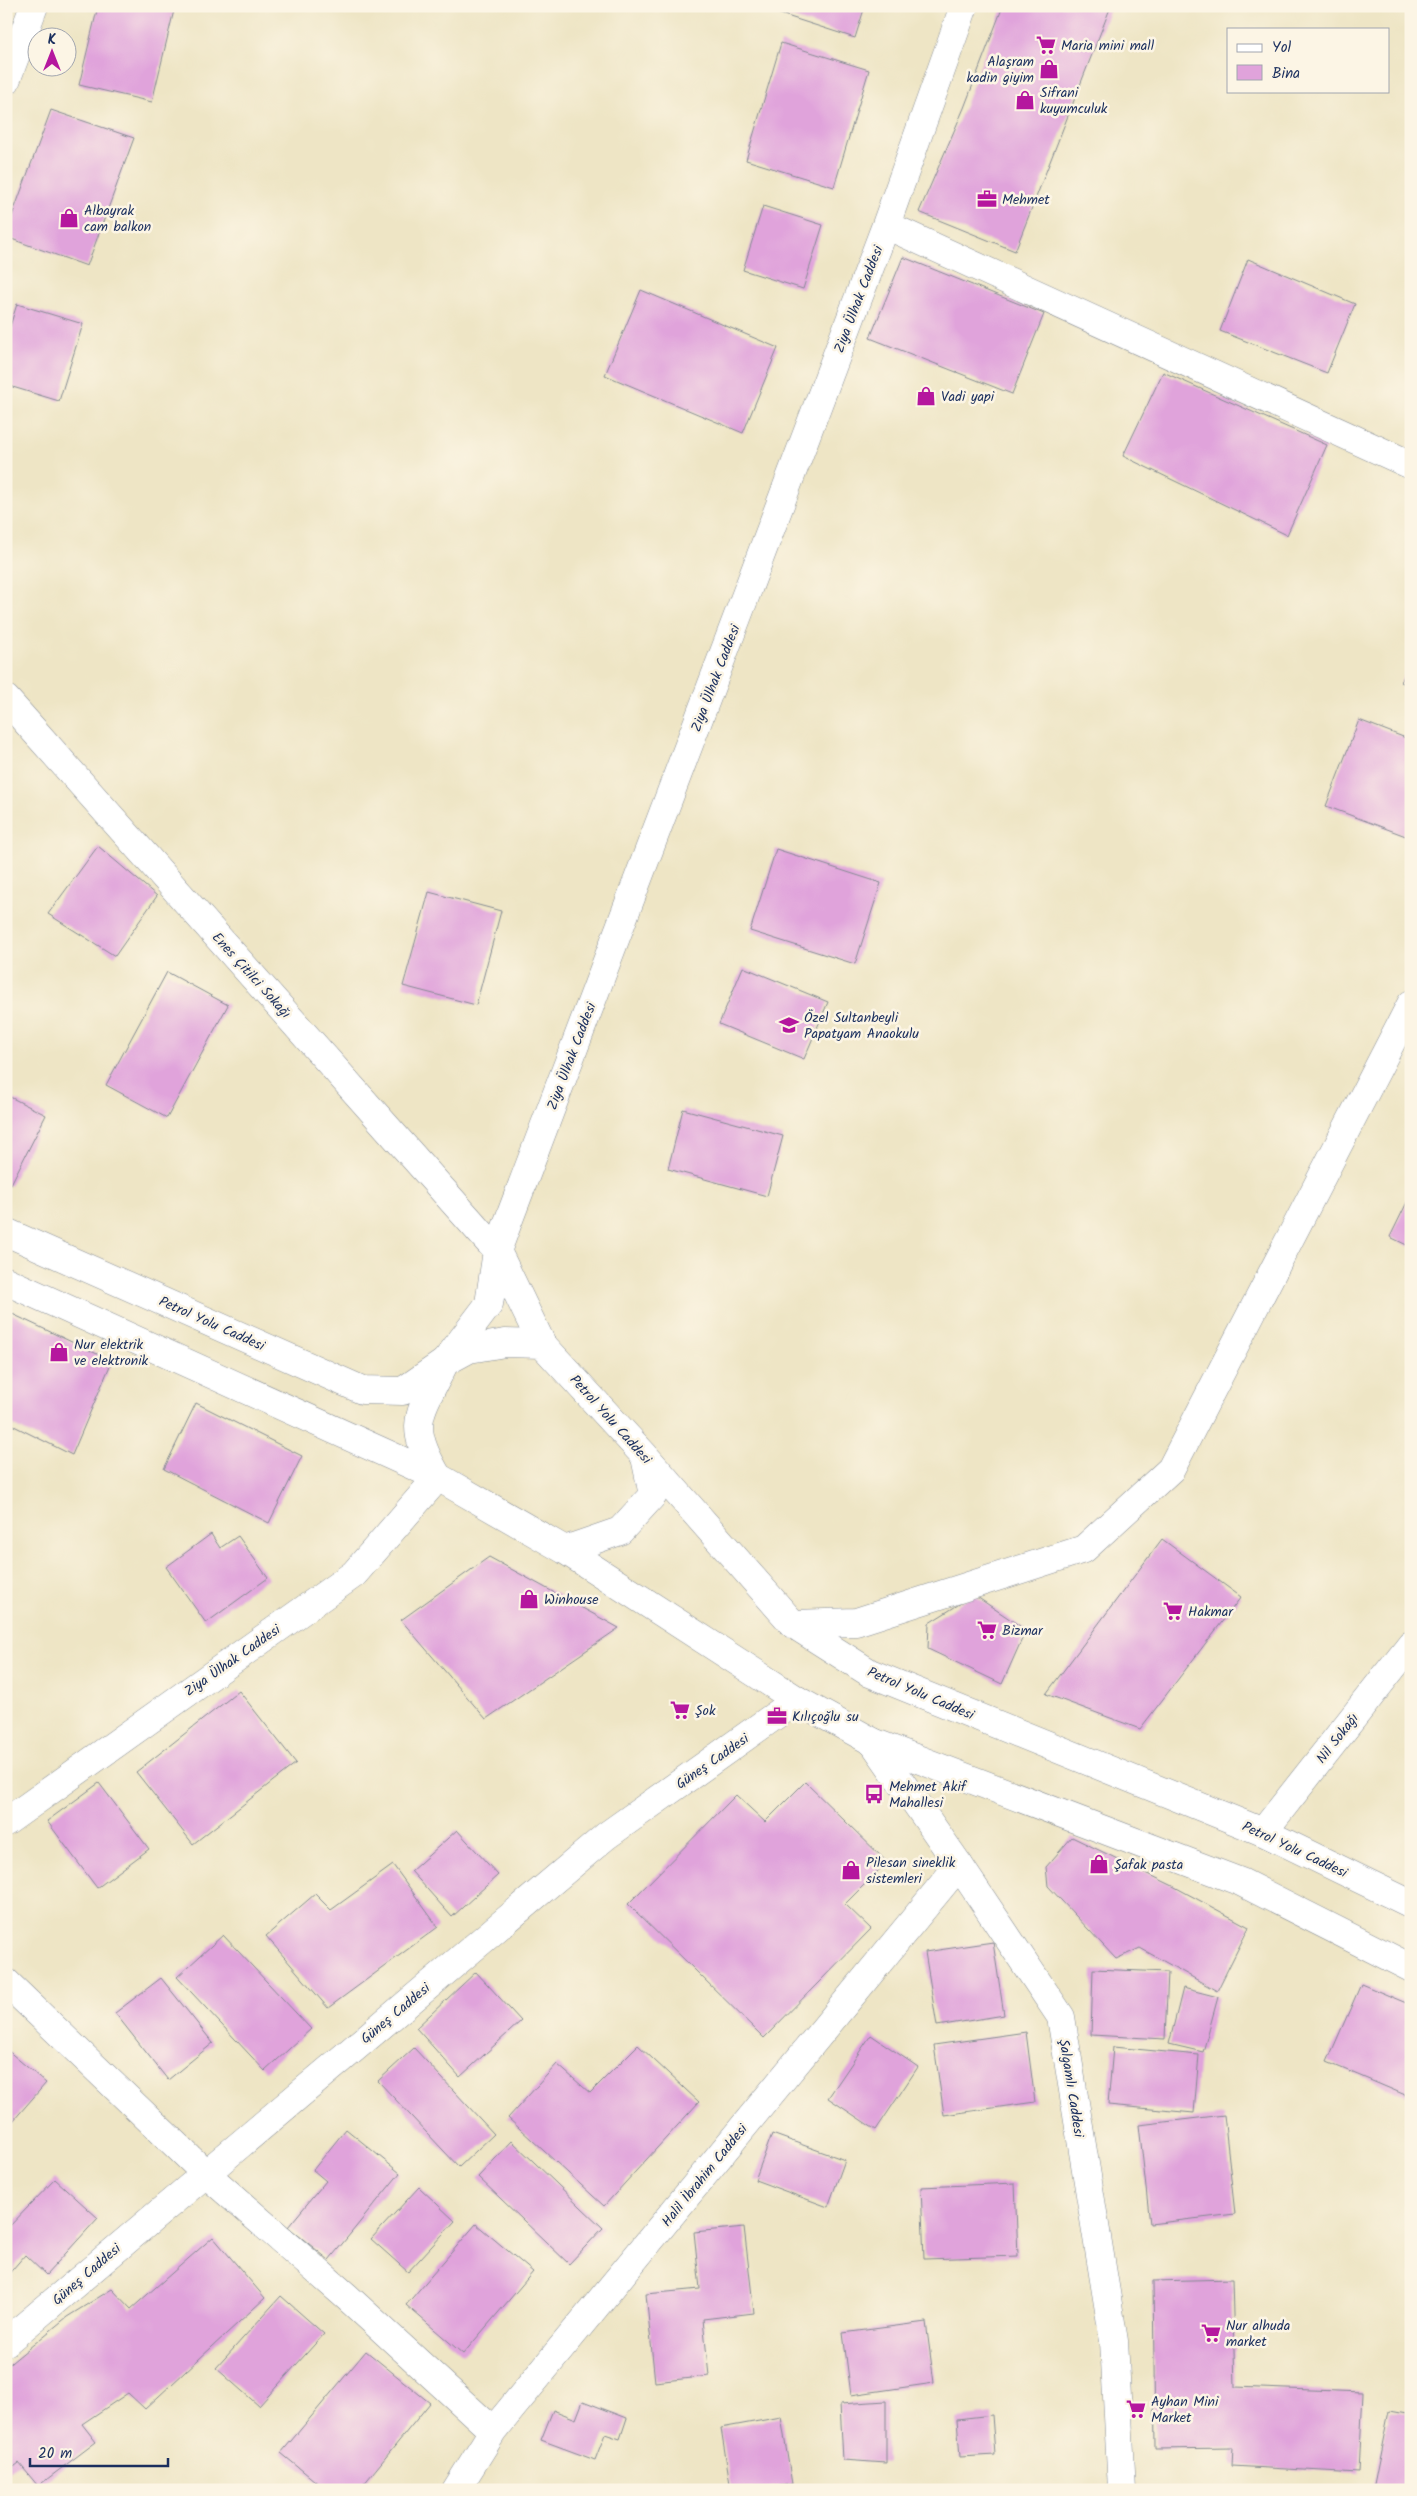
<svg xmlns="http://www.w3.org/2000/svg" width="1417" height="2496" font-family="Kalam,sans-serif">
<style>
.building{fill:#e0a3db}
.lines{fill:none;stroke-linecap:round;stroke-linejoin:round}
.minor-casing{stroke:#848a92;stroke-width:29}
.tertiary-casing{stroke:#848a92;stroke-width:29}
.secondary-casing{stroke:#848a92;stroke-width:29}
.minor{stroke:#fff;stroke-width:28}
.tertiary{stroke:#fff;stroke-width:28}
.secondary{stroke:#fff;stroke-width:28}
.labels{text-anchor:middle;stroke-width:5;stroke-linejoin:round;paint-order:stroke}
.poi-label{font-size:14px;fill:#1b2f5e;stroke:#fcf5e5;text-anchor:start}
.street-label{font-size:14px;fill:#1b2f5e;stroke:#fcf5e5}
</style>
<rect width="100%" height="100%" fill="#fcf5e5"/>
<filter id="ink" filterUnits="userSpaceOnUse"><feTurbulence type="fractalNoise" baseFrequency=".02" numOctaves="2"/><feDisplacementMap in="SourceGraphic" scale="10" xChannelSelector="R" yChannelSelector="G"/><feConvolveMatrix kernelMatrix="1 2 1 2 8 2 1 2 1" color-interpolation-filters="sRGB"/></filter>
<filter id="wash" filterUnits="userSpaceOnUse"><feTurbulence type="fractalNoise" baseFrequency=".0096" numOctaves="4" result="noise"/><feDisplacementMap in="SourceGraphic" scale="20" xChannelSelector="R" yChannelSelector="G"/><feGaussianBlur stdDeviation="1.12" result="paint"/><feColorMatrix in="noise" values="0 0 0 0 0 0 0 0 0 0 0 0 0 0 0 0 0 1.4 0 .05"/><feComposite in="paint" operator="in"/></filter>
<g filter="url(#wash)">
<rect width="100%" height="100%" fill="#eee5c5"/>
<g id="blocks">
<!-- building -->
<path class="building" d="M 98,6 L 175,6 L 152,102 L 79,85 Z
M 769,6 L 865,6 L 855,38 L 768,10 Z
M 1003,6 L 1111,6 L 1015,251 L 919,212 L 964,108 Z
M 781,43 L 869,70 L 834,187 L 746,160 Z
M 51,110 L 134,138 L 87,266 L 6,237 L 6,232 Z
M 763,206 L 823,225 L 803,289 L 743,270 Z
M 903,257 L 1044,314 L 1012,394 L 870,338 Z
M 1248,259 L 1355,304 L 1327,373 L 1220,331 Z
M 641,290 L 778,348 L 743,433 L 605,375 Z
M 17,304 L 83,324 L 59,401 L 6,385 L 6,339 Z
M 1163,372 L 1327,445 L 1287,535 L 1123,456 Z
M 1411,663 L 1411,687 L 1401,682 Z
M 1359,720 L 1411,740 L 1411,838 L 1326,806 Z
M 98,846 L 157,896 L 115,956 L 48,914 Z
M 776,849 L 881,883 L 855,964 L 750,931 Z
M 429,892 L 501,911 L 476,1005 L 403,986 Z
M 743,967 L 828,1002 L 804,1059 L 719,1024 Z
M 167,972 L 228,1005 L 167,1118 L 106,1085 Z
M 6,1095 L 46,1115 L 10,1186 L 6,1184 Z
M 683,1109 L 783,1136 L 767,1196 L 668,1169 Z
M 1411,1194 L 1411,1247 L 1390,1237 Z
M 6,1311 L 112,1361 L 72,1455 L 6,1422 Z
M 196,1403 L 302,1456 L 269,1523 L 164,1469 Z
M 211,1534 L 220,1548 L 238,1536 L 268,1578 L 206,1623 L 166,1567 Z
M 1162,1539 L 1241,1597 L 1140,1729 L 1046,1694 Z
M 489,1557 L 619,1628 L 486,1719 L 401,1620 Z
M 974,1595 L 1026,1630 L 1002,1684 L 928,1649 L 929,1623 Z
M 239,1691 L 296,1763 L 193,1844 L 136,1772 Z
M 805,1782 L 887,1862 L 845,1904 L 871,1929 L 764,2038 L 628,1904 L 736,1795 L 765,1822 Z
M 99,1783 L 149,1849 L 97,1888 L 47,1821 Z
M 457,1830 L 498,1875 L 452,1917 L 411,1871 Z
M 1072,1837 L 1171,1885 L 1249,1927 L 1217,1991 L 1140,1948 L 1116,1959 L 1048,1886 L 1046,1867 Z
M 393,1865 L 438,1927 L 328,2008 L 266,1936 L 315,1894 L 331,1910 Z
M 223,1935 L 311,2029 L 265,2071 L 177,1977 Z
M 993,1942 L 1004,2015 L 937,2026 L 925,1952 Z
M 1093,1969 L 1168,1972 L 1165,2039 L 1091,2035 Z
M 476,1972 L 521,2021 L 460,2077 L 416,2028 Z
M 161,1978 L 213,2043 L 168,2080 L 115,2013 Z
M 1361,1984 L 1411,2005 L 1410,2097 L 1327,2062 Z
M 1183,1988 L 1218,1997 L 1203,2052 L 1169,2044 Z
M 1026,2032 L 1035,2102 L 944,2115 L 934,2045 Z
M 871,2035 L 918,2067 L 876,2130 L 828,2098 Z
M 638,2045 L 699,2102 L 604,2206 L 508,2118 L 557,2064 L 590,2093 Z
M 1113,2047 L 1199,2055 L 1194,2113 L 1108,2105 Z
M 414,2048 L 494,2134 L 459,2167 L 378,2081 Z
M 6,2049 L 46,2083 L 6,2129 Z
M 1224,2115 L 1235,2214 L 1150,2224 L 1139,2125 Z
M 346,2129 L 400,2173 L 329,2260 L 288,2227 L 326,2181 L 313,2170 Z
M 772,2134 L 845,2160 L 828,2207 L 755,2180 Z
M 512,2141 L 603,2228 L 569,2264 L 478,2177 Z
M 55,2179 L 98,2218 L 46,2275 L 25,2255 L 6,2277 L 6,2230 Z
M 1015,2183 L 1018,2256 L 924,2259 L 921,2187 Z
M 419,2187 L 455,2221 L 408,2272 L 371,2239 Z
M 476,2224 L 533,2272 L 463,2354 L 406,2305 Z
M 744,2227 L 754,2313 L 703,2319 L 709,2376 L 655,2382 L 646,2294 L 700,2289 L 694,2232 Z
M 213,2237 L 265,2298 L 145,2409 L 128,2393 L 82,2424 L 96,2442 L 38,2486 L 19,2463 L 6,2473 L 6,2367 L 67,2317 L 112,2289 L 131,2309 Z
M 1232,2279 L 1235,2387 L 1363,2392 L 1359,2473 L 1232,2466 L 1233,2448 L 1155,2449 L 1153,2281 Z
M 281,2296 L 324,2334 L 259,2406 L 216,2368 Z
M 926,2322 L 934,2383 L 851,2395 L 843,2333 Z
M 366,2351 L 430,2403 L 359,2490 L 326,2490 L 281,2453 Z
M 583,2401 L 627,2418 L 620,2439 L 605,2434 L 595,2460 L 541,2440 L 553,2410 L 576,2419 Z
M 886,2401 L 886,2463 L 843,2460 L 840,2404 Z
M 1389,2411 L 1411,2415 L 1411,2490 L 1373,2490 Z
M 992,2415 L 995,2455 L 960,2457 L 957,2419 Z
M 781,2417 L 792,2484 L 760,2490 L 731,2490 L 721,2428 Z"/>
</g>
</g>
<g filter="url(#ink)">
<use href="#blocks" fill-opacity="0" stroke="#848a92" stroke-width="1"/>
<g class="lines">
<defs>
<path id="minor" d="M 6,81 L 34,6
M 886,225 L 1411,465
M 6,699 L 497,1251 L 489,1304 L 445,1362
M 542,1344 L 497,1251 L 886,225 L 964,6
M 793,1624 L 856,1622 L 1084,1549 L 1171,1469 L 1411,1004
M 1263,1832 L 1411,1644
M 6,1982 L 205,2173 L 347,2297 L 493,2431
M 6,2342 L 606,1836 L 797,1700
M 456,2490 L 493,2431 L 959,1865"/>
<path id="tertiary" d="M 873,1742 L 959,1865 L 1061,2017 L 1114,2341 L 1122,2490
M 6,1822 L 354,1574 L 438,1477"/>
<path id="secondary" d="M 6,1232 L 362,1390 L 403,1391 L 445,1362 L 469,1349 L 505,1343 L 542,1344 L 645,1456 L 793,1624 L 870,1673 L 1263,1832 L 1411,1904
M 6,1281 L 438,1477 L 565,1550 L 797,1700 L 873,1742 L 1241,1882 L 1411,1968
M 438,1477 C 406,1424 419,1415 444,1364
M 565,1550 L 620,1531 L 653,1495 L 645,1457"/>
</defs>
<!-- minor casing -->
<use href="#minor" class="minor-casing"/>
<!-- tertiary casing -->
<use href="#tertiary" class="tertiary-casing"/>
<!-- secondary casing -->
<use href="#secondary" class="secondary-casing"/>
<!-- minor -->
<use href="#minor" class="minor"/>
<!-- tertiary -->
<use href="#tertiary" class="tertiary"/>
<!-- secondary -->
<use href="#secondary" class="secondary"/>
</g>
</g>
<!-- icons -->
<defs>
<symbol id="supermarket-bare" viewBox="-9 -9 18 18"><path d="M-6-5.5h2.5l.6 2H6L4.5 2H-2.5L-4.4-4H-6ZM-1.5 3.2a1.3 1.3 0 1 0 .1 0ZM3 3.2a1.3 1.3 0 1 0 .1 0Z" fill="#b5179e" stroke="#fcf5e5" stroke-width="2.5" paint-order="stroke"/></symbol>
<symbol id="shop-bare" viewBox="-9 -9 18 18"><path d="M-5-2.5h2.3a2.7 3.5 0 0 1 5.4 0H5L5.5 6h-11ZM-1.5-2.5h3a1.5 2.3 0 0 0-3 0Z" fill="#b5179e" stroke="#fcf5e5" stroke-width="2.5" paint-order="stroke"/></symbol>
<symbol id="office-bare" viewBox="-9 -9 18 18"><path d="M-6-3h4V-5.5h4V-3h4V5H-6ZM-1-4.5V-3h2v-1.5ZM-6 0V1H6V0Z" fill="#b5179e" stroke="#fcf5e5" stroke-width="2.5" paint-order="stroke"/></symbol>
<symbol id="school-bare" viewBox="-9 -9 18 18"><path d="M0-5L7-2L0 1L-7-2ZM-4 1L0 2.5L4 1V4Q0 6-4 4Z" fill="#b5179e" stroke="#fcf5e5" stroke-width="2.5" paint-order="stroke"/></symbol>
<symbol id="bus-bare" viewBox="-9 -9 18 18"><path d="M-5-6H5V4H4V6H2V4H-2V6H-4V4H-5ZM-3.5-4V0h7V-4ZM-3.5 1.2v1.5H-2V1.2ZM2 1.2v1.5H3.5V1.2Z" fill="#b5179e" stroke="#fcf5e5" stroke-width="2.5" paint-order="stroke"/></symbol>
</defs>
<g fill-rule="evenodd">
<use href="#supermarket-bare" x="1032" y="31" width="28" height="28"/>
<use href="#shop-bare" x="1035" y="55" width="28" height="28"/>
<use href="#shop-bare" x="1011" y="86" width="28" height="28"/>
<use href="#office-bare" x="973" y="185" width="28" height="28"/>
<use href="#shop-bare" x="55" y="204" width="28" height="28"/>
<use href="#shop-bare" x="912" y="382" width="28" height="28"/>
<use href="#school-bare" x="775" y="1011" width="28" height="28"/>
<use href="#shop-bare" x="45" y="1338" width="28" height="28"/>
<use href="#shop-bare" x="515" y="1585" width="28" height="28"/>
<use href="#supermarket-bare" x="1159" y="1597" width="28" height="28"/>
<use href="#supermarket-bare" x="973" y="1616" width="28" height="28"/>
<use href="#supermarket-bare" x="666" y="1696" width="28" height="28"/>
<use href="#office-bare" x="763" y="1702" width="28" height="28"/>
<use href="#bus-bare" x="860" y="1780" width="28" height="28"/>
<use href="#shop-bare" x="1085" y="1850" width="28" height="28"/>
<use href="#shop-bare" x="837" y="1856" width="28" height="28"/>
<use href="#supermarket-bare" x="1197" y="2319" width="28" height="28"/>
<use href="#supermarket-bare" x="1122" y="2395" width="28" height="28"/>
</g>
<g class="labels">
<!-- poi labels -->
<g class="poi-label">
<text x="1061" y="50">Maria mini mall</text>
<text x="1034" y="66" text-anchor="end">Alaşram<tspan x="1034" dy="16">kadin giyim</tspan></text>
<text x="1040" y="97">Sifrani<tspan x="1040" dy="16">kuyumculuk</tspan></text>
<text x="1002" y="204">Mehmet</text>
<text x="84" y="215">Albayrak<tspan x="84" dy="16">cam balkon</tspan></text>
<text x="941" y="401">Vadi yapi</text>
<text x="804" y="1022">Özel Sultanbeyli<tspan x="804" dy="16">Papatyam Anaokulu</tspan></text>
<text x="74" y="1349">Nur elektrik<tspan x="74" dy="16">ve elektronik</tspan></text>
<text x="544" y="1604">Winhouse</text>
<text x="1188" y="1616">Hakmar</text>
<text x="1002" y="1635">Bizmar</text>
<text x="695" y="1715">Şok</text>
<text x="792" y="1721">Kılıçoğlu su</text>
<text x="889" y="1791">Mehmet Akif<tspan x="889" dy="16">Mahallesi</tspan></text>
<text x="866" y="1867">Pilesan sineklik<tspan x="866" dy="16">sistemleri</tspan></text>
<text x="1114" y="1869">Şafak pasta</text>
<text x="1226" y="2330">Nur alhuda<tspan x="1226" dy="16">market</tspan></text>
<text x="1151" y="2406">Ayhan Mini<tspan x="1151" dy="16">Market</tspan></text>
</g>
<!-- street labels -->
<g class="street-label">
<text transform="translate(858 299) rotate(-69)" y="5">Ziya Ülhak Caddesi</text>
<text transform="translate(715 678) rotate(-69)" y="5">Ziya Ülhak Caddesi</text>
<text transform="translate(252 975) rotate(48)" y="5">Enes Çitilci Sokağı</text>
<text transform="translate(571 1056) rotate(-69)" y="5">Ziya Ülhak Caddesi</text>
<text transform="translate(212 1323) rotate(24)" y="5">Petrol Yolu Caddesi</text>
<text transform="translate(611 1419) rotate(48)" y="5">Petrol Yolu Caddesi</text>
<text transform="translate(232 1660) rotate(-35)" y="5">Ziya Ülhak Caddesi</text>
<text transform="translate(921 1693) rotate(23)" y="5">Petrol Yolu Caddesi</text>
<text transform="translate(1337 1738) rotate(-52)" y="5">Nil Sokağı</text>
<text transform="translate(712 1761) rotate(-35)" y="5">Güneş Caddesi</text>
<text transform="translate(1295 1849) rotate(25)" y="5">Petrol Yolu Caddesi</text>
<text transform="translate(395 2013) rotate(-40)" y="5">Güneş Caddesi</text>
<text transform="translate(1072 2088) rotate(81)" y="5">Şalgamlı Caddesi</text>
<text transform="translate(704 2175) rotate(-51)" y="5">Halil İbrahim Caddesi</text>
<text transform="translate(86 2274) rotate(-41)" y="5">Güneş Caddesi</text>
</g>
</g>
<!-- margin -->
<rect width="1417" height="2496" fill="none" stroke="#fcf5e5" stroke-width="25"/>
<!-- legend -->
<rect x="1227" y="28" width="162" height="65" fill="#fcf5e5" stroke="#a2a6af"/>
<rect x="1237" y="44" width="25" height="8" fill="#ffffff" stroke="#a2a6af"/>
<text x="1272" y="52" font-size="15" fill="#1b2f5e">Yol</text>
<rect x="1237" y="65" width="25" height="15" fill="#e0a3db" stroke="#a2a6af"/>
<text x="1272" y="78" font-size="15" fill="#1b2f5e">Bina</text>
<!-- north arrow -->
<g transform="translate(52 52)"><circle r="24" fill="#fcf5e5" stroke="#a2a6af"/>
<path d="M0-4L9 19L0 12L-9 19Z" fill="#b5179e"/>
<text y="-8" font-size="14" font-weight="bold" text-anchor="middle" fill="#1b2f5e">K</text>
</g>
<!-- scale -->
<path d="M30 2458v8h138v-8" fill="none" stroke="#1b2f5e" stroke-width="2.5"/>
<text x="38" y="2458" font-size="15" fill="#1b2f5e" stroke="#fcf5e5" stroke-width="4" paint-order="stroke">20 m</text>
</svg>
